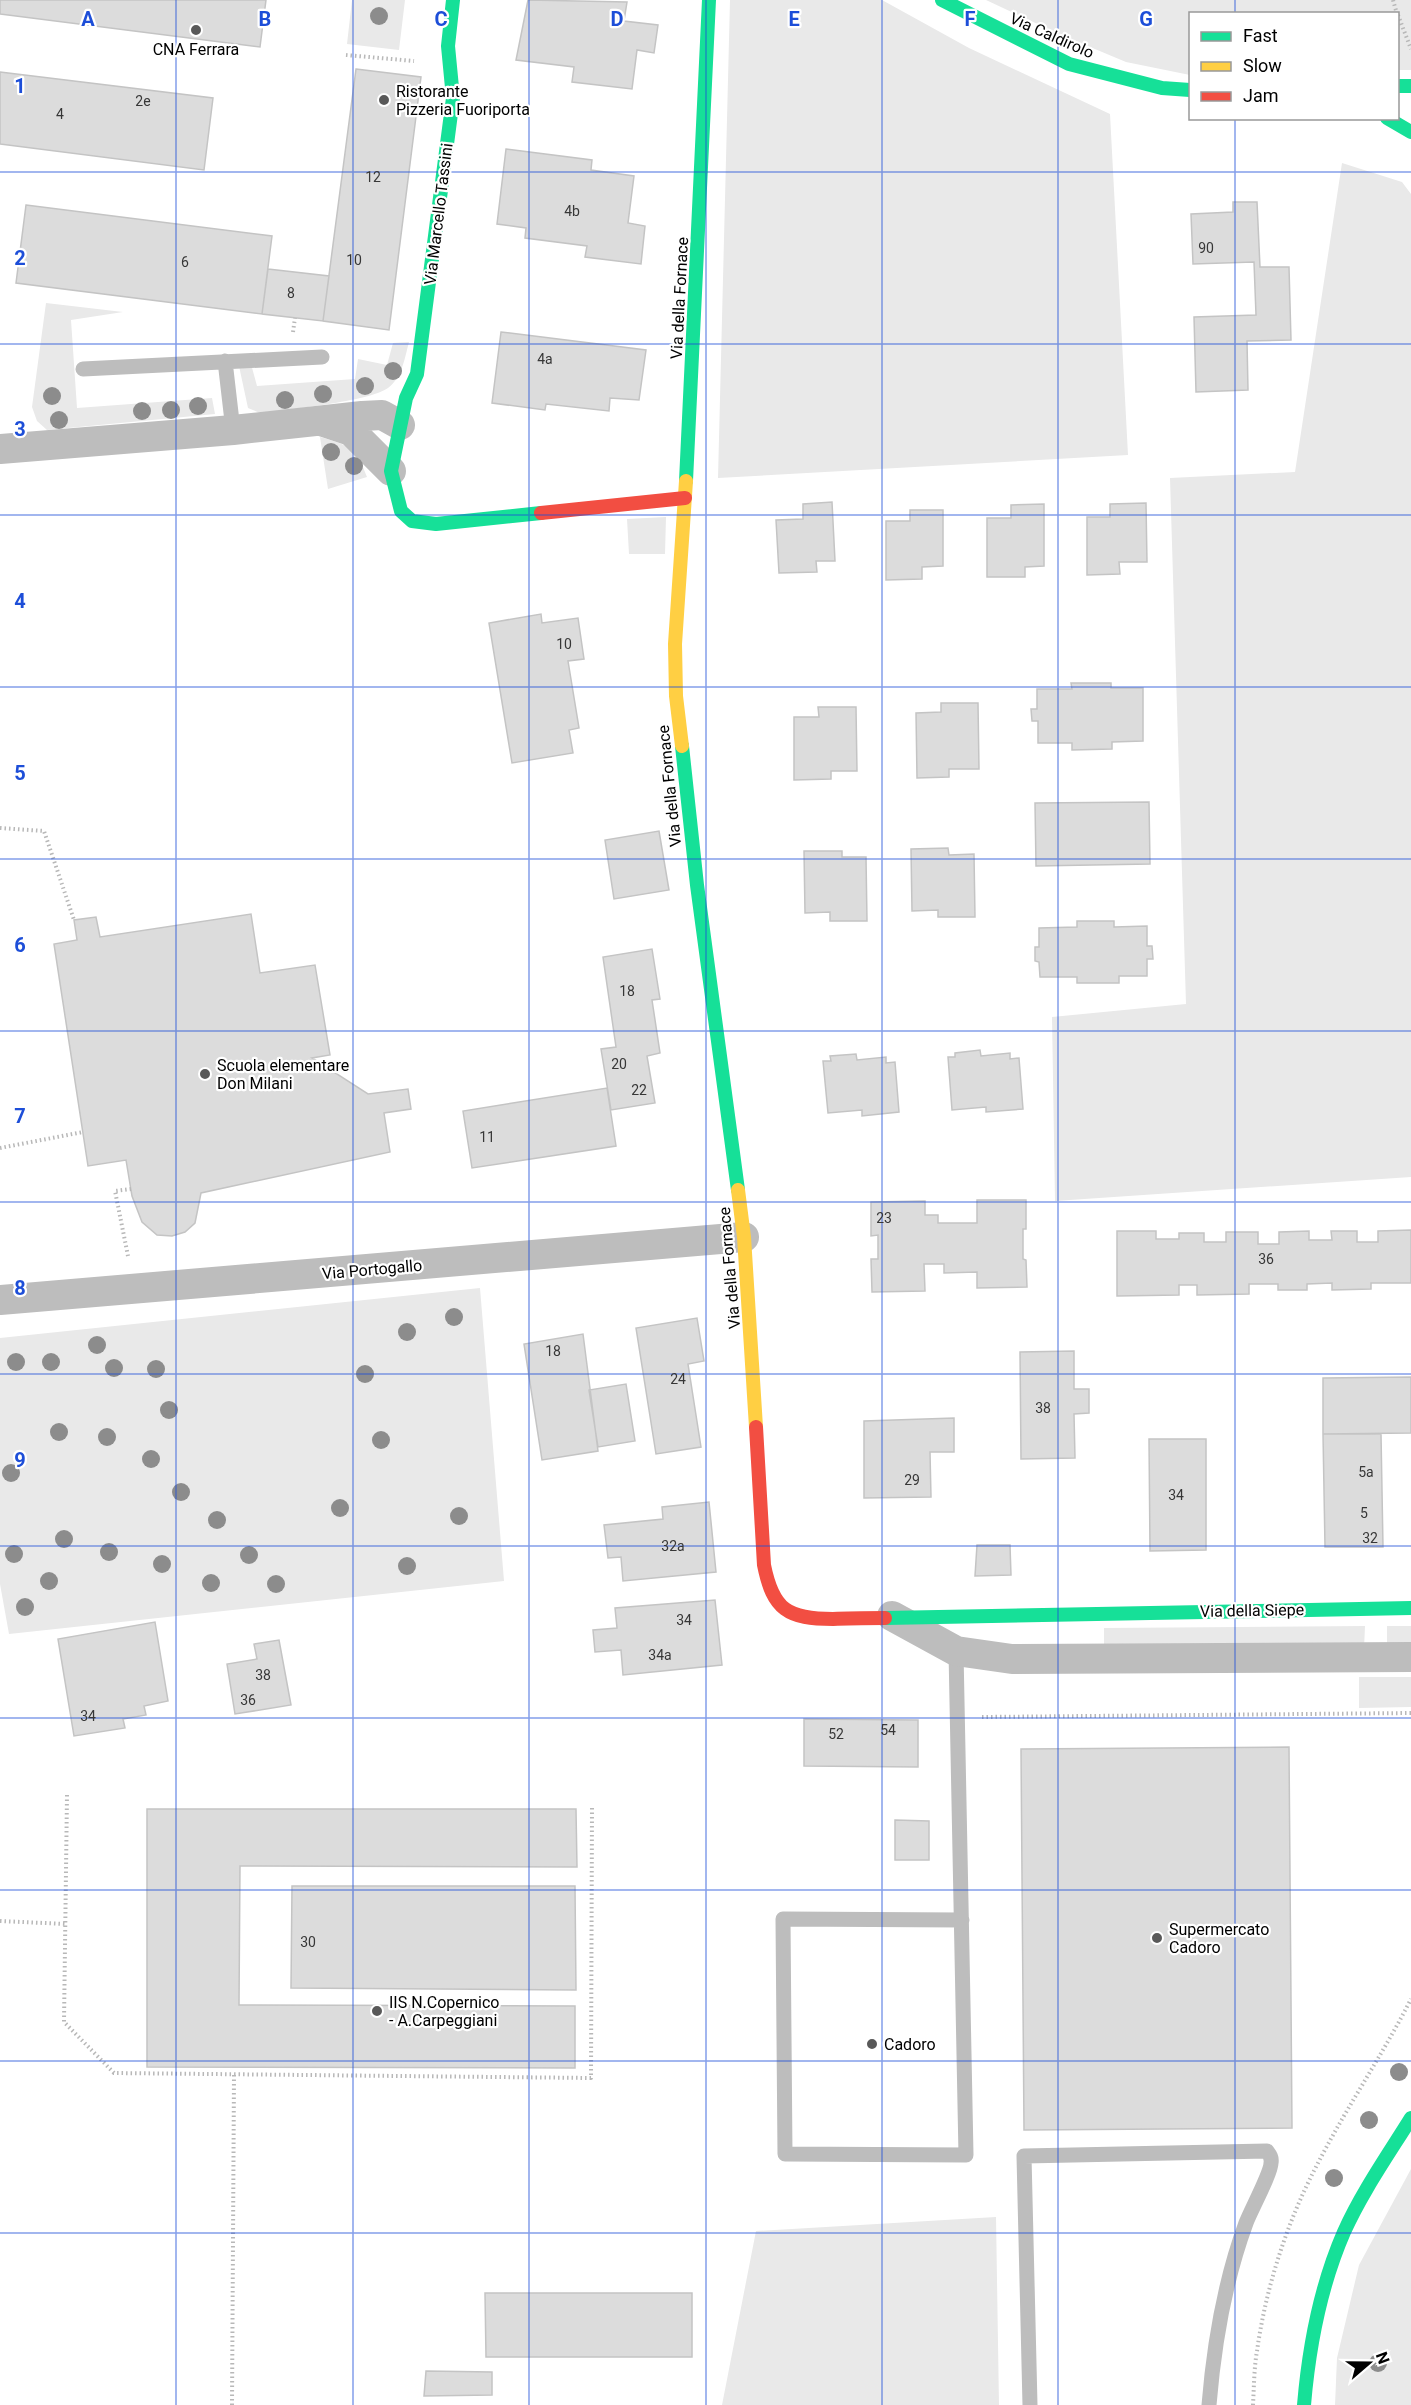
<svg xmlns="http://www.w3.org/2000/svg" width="1411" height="2405" font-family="Roboto,sans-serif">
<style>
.green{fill:#e9e9e9}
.building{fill:#dcdcdc;stroke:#c4c4c4;stroke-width:1.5}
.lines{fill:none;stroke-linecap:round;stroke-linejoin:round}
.path{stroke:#b8b8b8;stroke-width:4;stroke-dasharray:1.5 3;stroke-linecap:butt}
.lane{stroke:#bdbdbd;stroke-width:15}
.street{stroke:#bdbdbd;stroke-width:30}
.fast{stroke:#16e098;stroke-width:14}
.slow{stroke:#ffcf43;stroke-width:14}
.jam{stroke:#f24e42;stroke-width:14}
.tree{fill:#8c8c8c}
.grid{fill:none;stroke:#1d4ed8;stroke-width:1.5;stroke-opacity:0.55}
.poi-dot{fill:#595959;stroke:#fff;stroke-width:2}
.labels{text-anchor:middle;stroke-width:4.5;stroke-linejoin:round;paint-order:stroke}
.number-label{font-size:14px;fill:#373737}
.street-label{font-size:16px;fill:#000;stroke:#fff}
.poi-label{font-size:16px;fill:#000;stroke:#fff;text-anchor:start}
.grid-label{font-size:20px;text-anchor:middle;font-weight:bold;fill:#1d4ed8;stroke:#fff;stroke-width:4.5;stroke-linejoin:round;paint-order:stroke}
</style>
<rect width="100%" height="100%" fill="#fff"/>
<!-- green -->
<path class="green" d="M 352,0 L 405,0 L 399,50 L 347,44 Z
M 730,0 L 882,0 L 969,48 L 1110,114 L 1128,455 L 718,478 Z
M 986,0 L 1411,0 L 1411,70 L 1398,70 L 1398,14 L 1190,14 L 1190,75 L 1126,62 L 1059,34 Z
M 1342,163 L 1402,182 L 1411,194 L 1411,1177 L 1055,1201 L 1052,1017 L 1186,1004 L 1170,478 L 1295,472 Z
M 46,303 L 123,312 L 71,320 L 77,408 L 212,398 L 215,414 L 47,430 L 37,421 L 32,407 Z
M 409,342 C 405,357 402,378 388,388 C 368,402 288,409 260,413 L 248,408 L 239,366 L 251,364 L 257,386 L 355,379 L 358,359 L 387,365 L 393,343 Z
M 320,437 C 350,446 356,447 367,477 L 328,489 Z
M 666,517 L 665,554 L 629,554 L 627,519 Z
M 480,1288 L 504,1581 L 9,1634 L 0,1584 L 0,1338 Z
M 1365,1626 L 1364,1649 L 1104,1649 L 1104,1628 Z
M 1387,1626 L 1411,1626 L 1411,1645 L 1387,1645 Z
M 1359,1677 L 1411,1677 L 1411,1707 L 1359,1708 Z
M 1411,2169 L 1411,2405 L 1335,2405 L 1337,2358 L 1359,2265 Z
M 996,2217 L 999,2405 L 722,2405 L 756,2231 Z"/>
<!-- building -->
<path class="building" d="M 0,0 L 266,0 L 260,47 L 0,14 Z
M 528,0 L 627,2 L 624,21 L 658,25 L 654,53 L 637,50 L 632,89 L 572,82 L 574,67 L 516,60 Z
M 356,69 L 421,77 L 389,330 L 323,321 Z
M 0,72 L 213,98 L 204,170 L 0,144 Z
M 506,149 L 592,160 L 591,170 L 634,176 L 628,223 L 645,226 L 641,264 L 585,257 L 587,246 L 525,238 L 526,228 L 497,224 Z
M 1233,202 L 1257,202 L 1260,267 L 1289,267 L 1291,340 L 1247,341 L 1248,390 L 1196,392 L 1194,317 L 1256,315 L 1254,262 L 1193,264 L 1191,214 L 1233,212 Z
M 26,205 L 272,236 L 262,314 L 16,283 Z
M 268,269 L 329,276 L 323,321 L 262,314 Z
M 501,332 L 646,350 L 639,400 L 610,398 L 609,411 L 546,404 L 545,410 L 492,403 Z
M 832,502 L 835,561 L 816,561 L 817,572 L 779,573 L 776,520 L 803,519 L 803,504 Z
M 1146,503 L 1147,562 L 1119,562 L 1120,574 L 1087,575 L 1087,517 L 1110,517 L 1110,504 Z
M 1044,504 L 1044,566 L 1025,567 L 1025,577 L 987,577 L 987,518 L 1011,518 L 1011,505 Z
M 910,510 L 943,510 L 943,566 L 922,567 L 922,579 L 886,580 L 886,521 L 910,521 Z
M 541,614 L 542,623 L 578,618 L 584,659 L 568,661 L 579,728 L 569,730 L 573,753 L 512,763 L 489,623 Z
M 1071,683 L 1111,683 L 1111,688 L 1143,688 L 1143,741 L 1112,742 L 1112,749 L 1072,750 L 1072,743 L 1038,743 L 1038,721 L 1032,721 L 1031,709 L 1037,709 L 1037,689 L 1072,689 Z
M 941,703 L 978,703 L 979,769 L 949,769 L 949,777 L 917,778 L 916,713 L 941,712 Z
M 818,707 L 856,707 L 857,771 L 831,771 L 831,779 L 794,780 L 794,717 L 819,717 Z
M 1149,802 L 1150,864 L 1036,866 L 1035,803 Z
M 659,831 L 669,890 L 614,899 L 605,840 Z
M 948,848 L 949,855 L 974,854 L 975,917 L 938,917 L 938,910 L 912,911 L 911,849 Z
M 804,851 L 842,851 L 842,857 L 866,857 L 867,921 L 830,921 L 830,912 L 805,913 Z
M 251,914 L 260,973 L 315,965 L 330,1055 L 312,1058 L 368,1094 L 408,1089 L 411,1109 L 384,1113 L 390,1152 L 201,1193 L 195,1223 L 185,1232 L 172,1236 L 157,1235 L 142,1222 L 132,1196 L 126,1160 L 88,1166 L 54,944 L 77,940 L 74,920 L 96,917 L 100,937 Z
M 1077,921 L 1114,921 L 1114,927 L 1147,926 L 1147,946 L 1152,946 L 1153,959 L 1147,959 L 1147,976 L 1119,976 L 1119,983 L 1077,983 L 1077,977 L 1040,977 L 1039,962 L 1035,961 L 1035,947 L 1039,947 L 1039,928 L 1077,927 Z
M 652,949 L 660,999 L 652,1000 L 660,1053 L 647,1056 L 655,1103 L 611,1110 L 601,1049 L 616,1047 L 603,957 Z
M 980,1050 L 981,1056 L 1010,1053 L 1010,1059 L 1019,1058 L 1023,1109 L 986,1112 L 986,1107 L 952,1110 L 948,1057 L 955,1057 L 955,1053 Z
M 856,1054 L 857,1060 L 886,1057 L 886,1063 L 895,1062 L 899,1112 L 862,1116 L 862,1110 L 828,1113 L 823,1061 L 831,1061 L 830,1056 Z
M 607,1088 L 616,1146 L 472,1168 L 463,1111 Z
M 977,1200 L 1026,1200 L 1026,1229 L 1023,1229 L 1023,1259 L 1026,1260 L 1027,1287 L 977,1288 L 977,1272 L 944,1273 L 944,1264 L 924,1264 L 925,1291 L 872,1292 L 871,1259 L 878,1259 L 878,1235 L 871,1236 L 871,1202 L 925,1201 L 925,1215 L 938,1215 L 938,1223 L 977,1223 Z
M 1411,1230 L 1411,1283 L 1371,1283 L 1371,1289 L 1332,1290 L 1332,1283 L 1307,1284 L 1307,1290 L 1278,1290 L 1278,1284 L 1249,1284 L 1249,1294 L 1197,1295 L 1197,1285 L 1179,1285 L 1179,1295 L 1117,1296 L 1117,1231 L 1156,1231 L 1156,1239 L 1179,1239 L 1179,1233 L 1204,1233 L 1204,1242 L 1226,1242 L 1226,1232 L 1258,1232 L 1258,1244 L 1279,1244 L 1279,1232 L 1309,1231 L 1309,1240 L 1332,1240 L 1331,1231 L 1357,1231 L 1357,1242 L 1378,1242 L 1378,1231 Z
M 697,1318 L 704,1361 L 688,1364 L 701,1447 L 656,1454 L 636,1328 Z
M 583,1334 L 598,1451 L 542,1460 L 524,1344 Z
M 1074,1351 L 1074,1389 L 1089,1389 L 1089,1413 L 1074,1414 L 1075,1458 L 1021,1459 L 1020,1352 Z
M 1411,1377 L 1411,1433 L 1323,1434 L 1323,1378 Z
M 626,1384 L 635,1441 L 598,1447 L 589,1390 Z
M 954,1418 L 954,1452 L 930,1452 L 931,1497 L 864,1498 L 864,1421 Z
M 1323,1434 L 1381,1434 L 1383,1547 L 1325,1547 Z
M 1149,1439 L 1206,1439 L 1206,1550 L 1150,1551 Z
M 709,1502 L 716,1572 L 623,1581 L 621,1557 L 608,1558 L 604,1525 L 663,1519 L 662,1507 Z
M 977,1545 L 1010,1545 L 1011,1575 L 975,1576 Z
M 715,1600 L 722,1665 L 623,1675 L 621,1650 L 595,1652 L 593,1630 L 617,1628 L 615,1608 Z
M 155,1622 L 168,1701 L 144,1706 L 146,1715 L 123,1719 L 125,1728 L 74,1736 L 58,1639 Z
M 279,1640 L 291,1705 L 235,1714 L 227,1664 L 257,1659 L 254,1644 Z
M 804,1719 L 918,1720 L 918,1767 L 804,1766 Z
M 1289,1747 L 1292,2128 L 1024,2130 L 1021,1749 Z
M 147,1809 L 576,1809 L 577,1867 L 240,1866 L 239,2005 L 575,2006 L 575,2068 L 147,2067 Z
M 895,1820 L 929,1821 L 929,1860 L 895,1860 Z
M 292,1886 L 575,1886 L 576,1990 L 291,1988 Z
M 485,2293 L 692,2293 L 692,2357 L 486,2357 Z
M 426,2371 L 492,2372 L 492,2395 L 424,2396 Z"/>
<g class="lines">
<!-- path -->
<path class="path" d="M 1393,0 L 1397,14
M 1398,15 L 1411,49
M 346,55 L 414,61
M 293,332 L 295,318
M 0,828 L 44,831 L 74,920
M 0,1148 L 83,1132
M 128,1256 L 115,1191 L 131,1189
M 982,1717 L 1411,1713
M 67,1795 L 64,2022 L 114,2073 L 591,2078 L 592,1806
M 0,1921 L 66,1924
M 232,2405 L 234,2074
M 1253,2405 C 1254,2387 1254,2368 1257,2351 C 1266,2287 1287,2222 1317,2165 C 1346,2108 1382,2056 1411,1999"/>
<!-- lane -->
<path class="lane" d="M 225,361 L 233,430
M 83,369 L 322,357
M 956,1651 C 959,1819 963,1987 966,2155 L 785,2154 L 783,1919 L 962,1920
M 1030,2405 L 1024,2156 L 1267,2151 C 1270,2155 1272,2158 1271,2163 C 1271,2173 1251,2210 1246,2223 C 1225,2280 1214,2344 1209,2405"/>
<!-- street -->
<path class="street" d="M 321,421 L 351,431 L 391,471
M 0,449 L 233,430 L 362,416 L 382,415 L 400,425
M 0,1300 L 744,1237
M 892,1616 L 956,1651 L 1012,1659 L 1411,1657"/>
<!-- fast -->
<path class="fast" d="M 453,0 L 448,46 L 453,98 L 417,374 L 406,398 L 391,471 L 401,511 L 412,521 L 436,524 L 541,513
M 942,0 L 1069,64 L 1162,88 L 1190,90
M 1398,86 L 1411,86
M 1387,118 L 1411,132
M 686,481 L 709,0
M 682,746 L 697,885 L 738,1190
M 885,1618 L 1411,1608
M 1304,2405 C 1309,2346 1320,2287 1344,2232 C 1362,2192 1388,2155 1411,2118"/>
<!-- slow -->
<path class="slow" d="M 682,746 L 676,696 L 675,644 L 686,481
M 738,1190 L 744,1237 L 756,1427"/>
<!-- jam -->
<path class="jam" d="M 541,513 L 685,498
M 756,1427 L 764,1565 C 773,1610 788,1619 833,1619 C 850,1618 868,1618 885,1618"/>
</g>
<!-- trees -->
<g class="tree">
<circle cx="379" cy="16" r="9"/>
<circle cx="393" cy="371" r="9"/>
<circle cx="365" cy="386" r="9"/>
<circle cx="323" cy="394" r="9"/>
<circle cx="52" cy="396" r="9"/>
<circle cx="285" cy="400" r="9"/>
<circle cx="198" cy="406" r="9"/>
<circle cx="171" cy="410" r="9"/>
<circle cx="142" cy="411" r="9"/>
<circle cx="59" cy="420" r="9"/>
<circle cx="331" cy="452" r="9"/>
<circle cx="354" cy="466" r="9"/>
<circle cx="454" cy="1317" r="9"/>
<circle cx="407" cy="1332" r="9"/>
<circle cx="97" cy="1345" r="9"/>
<circle cx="16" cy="1362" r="9"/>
<circle cx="51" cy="1362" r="9"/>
<circle cx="114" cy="1368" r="9"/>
<circle cx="156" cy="1369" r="9"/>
<circle cx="365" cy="1374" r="9"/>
<circle cx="169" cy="1410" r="9"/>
<circle cx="59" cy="1432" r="9"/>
<circle cx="107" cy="1437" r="9"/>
<circle cx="381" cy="1440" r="9"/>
<circle cx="151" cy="1459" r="9"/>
<circle cx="11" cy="1473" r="9"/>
<circle cx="181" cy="1492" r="9"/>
<circle cx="340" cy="1508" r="9"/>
<circle cx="459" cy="1516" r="9"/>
<circle cx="217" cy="1520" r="9"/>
<circle cx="64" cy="1539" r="9"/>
<circle cx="109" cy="1552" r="9"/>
<circle cx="14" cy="1554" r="9"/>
<circle cx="249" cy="1555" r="9"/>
<circle cx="162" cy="1564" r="9"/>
<circle cx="407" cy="1566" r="9"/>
<circle cx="49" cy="1581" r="9"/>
<circle cx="211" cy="1583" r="9"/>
<circle cx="276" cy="1584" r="9"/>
<circle cx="25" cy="1607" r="9"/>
<circle cx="1399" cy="2072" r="9"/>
<circle cx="1369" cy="2120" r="9"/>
<circle cx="1334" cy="2178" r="9"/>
<circle cx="1378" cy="2363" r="9"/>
</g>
<!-- grid -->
<path class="grid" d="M 176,0 L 176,2405M 353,0 L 353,2405M 529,0 L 529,2405M 706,0 L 706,2405M 882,0 L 882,2405M 1058,0 L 1058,2405M 1235,0 L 1235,14M 1235,118 L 1235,2405M 0,172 L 1411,172M 0,344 L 1411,344M 0,515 L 1411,515M 0,687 L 1411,687M 0,859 L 1411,859M 0,1031 L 1411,1031M 0,1202 L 1411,1202M 0,1374 L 1411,1374M 0,1546 L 1411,1546M 0,1718 L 1411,1718M 0,1890 L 1411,1890M 0,2061 L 1411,2061M 0,2233 L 1411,2233"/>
<!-- markers -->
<g class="poi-dot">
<circle cx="196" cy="30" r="6"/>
<circle cx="384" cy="100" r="6"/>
<circle cx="205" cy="1074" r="6"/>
<circle cx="1157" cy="1938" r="6"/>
<circle cx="377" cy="2011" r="6"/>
<circle cx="872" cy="2044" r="6"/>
</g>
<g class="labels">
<!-- number labels -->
<g class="number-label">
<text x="143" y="106">2e</text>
<text x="60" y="119">4</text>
<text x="373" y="182">12</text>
<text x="572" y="216">4b</text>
<text x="1206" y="253">90</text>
<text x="354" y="265">10</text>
<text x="185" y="267">6</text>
<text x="291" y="298">8</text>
<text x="545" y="364">4a</text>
<text x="564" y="649">10</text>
<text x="627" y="996">18</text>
<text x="619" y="1069">20</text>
<text x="639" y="1095">22</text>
<text x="487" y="1142">11</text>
<text x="884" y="1223">23</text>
<text x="1266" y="1264">36</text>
<text x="553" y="1356">18</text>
<text x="678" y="1384">24</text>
<text x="1043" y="1413">38</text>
<text x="1366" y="1477">5a</text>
<text x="912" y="1485">29</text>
<text x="1176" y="1500">34</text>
<text x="1364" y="1518">5</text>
<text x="1370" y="1543">32</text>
<text x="673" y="1551">32a</text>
<text x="684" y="1625">34</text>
<text x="660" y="1660">34a</text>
<text x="263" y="1680">38</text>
<text x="248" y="1705">36</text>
<text x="88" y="1721">34</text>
<text x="888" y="1735">54</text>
<text x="836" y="1739">52</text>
<text x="308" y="1947">30</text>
</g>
<!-- street labels -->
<g class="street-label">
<text transform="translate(1052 35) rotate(24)" y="6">Via Caldirolo</text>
<text transform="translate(438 214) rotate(-83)" y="6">Via Marcello Tassini</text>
<text transform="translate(679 298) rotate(-87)" y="6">Via della Fornace</text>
<text transform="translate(669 786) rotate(-96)" y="6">Via della Fornace</text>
<text transform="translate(729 1268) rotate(-95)" y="6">Via della Fornace</text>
<text transform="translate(372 1269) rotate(-5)" y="6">Via Portogallo</text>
<text transform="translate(1252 1610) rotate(-1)" y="6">Via della Siepe</text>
</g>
<!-- poi labels -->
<g class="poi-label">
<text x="196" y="55" text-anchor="middle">CNA Ferrara</text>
<text x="396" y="97">Ristorante<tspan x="396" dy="18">Pizzeria Fuoriporta</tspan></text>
<text x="217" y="1071">Scuola elementare<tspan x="217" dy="18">Don Milani</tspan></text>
<text x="1169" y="1935">Supermercato<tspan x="1169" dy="18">Cadoro</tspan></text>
<text x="389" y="2008">IIS N.Copernico<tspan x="389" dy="18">- A.Carpeggiani</tspan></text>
<text x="884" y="2050">Cadoro</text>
</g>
</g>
<g class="grid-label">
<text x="88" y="26">A</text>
<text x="265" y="26">B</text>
<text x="441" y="26">C</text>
<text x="617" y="26">D</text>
<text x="794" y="26">E</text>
<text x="970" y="26">F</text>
<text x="1146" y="26">G</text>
<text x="20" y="93">1</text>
<text x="20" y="265">2</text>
<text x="20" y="436">3</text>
<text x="20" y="608">4</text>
<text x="20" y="780">5</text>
<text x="20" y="952">6</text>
<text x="20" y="1123">7</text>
<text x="20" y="1295">8</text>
<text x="20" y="1467">9</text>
</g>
<!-- legend -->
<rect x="1189" y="12" width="210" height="108" fill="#ffffff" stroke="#999999" stroke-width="1.5"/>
<rect x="1201" y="32" width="30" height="9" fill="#16e098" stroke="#999999" stroke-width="1.5"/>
<text x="1243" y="42" font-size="18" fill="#000000">Fast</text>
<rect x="1201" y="62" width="30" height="9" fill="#ffcf43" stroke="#999999" stroke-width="1.5"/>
<text x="1243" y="72" font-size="18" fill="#000000">Slow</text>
<rect x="1201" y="92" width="30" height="9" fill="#f24e42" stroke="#999999" stroke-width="1.5"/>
<text x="1243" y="102" font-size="18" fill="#000000">Jam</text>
<!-- north arrow -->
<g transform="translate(1369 2363) rotate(70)" stroke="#ffffff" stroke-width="4.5" paint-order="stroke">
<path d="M0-4.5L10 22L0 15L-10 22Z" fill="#000000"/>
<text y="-9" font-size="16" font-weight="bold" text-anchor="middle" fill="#000000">N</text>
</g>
</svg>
